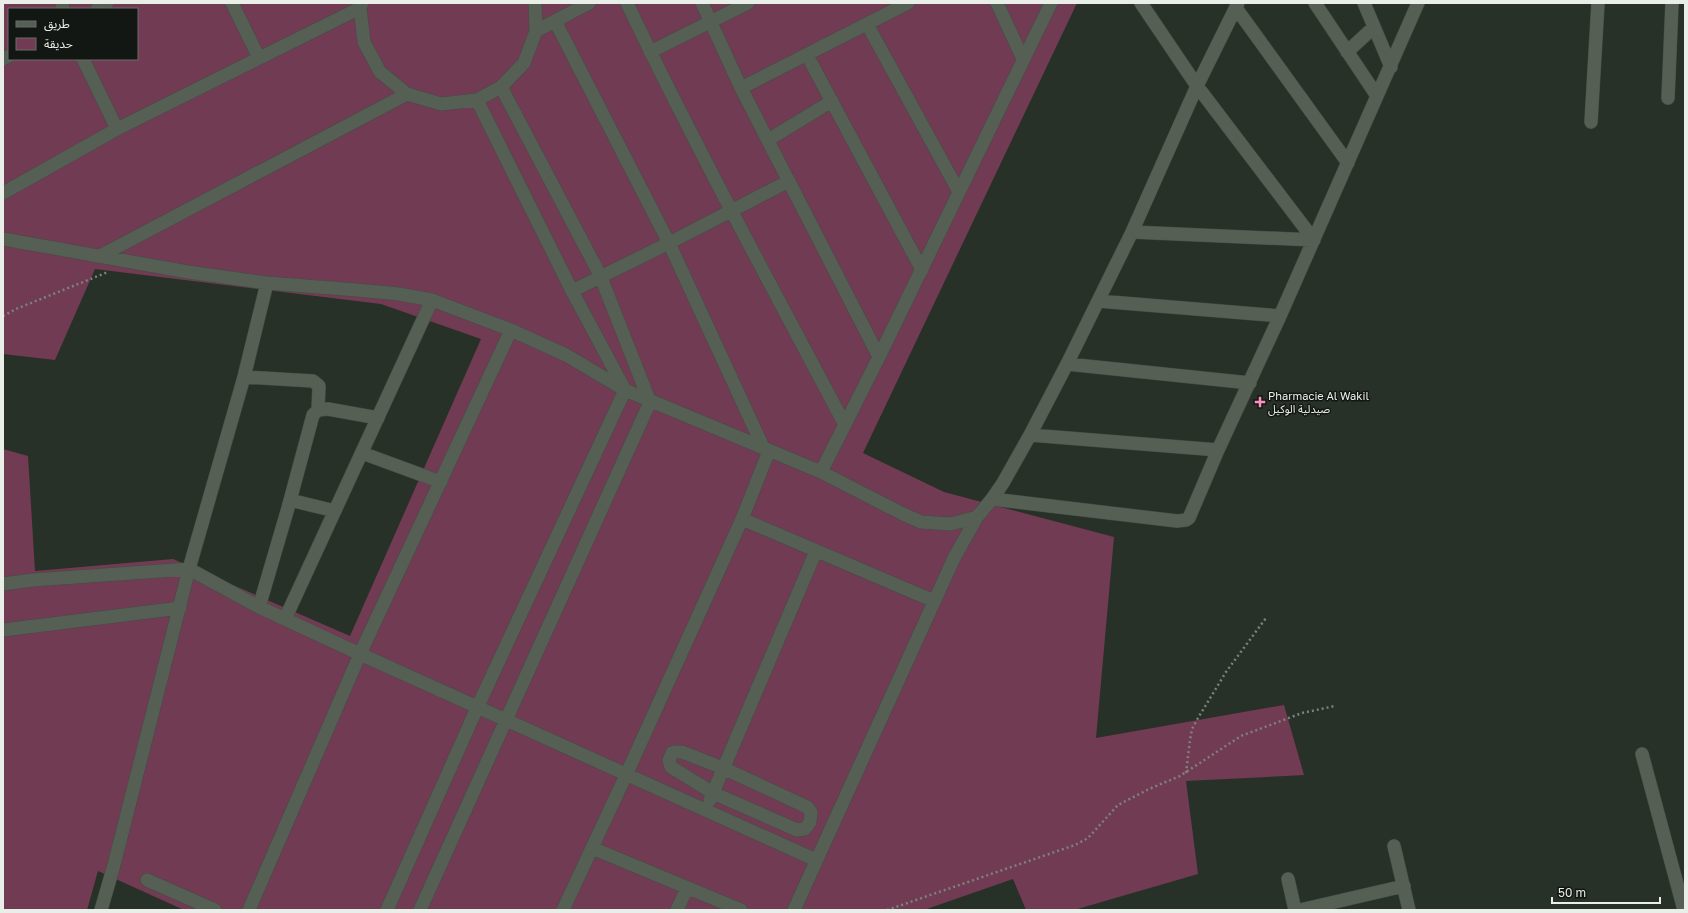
<svg xmlns="http://www.w3.org/2000/svg" width="1688" height="913" font-family="'Golos Text','Noto Sans Arabic',sans-serif">
<style>
.green{fill:#713b54;fill-rule:evenodd}
.lines{fill:none;stroke-linecap:round;stroke-linejoin:round}
.street-casing{stroke:#444c44;stroke-width:14}
.path{stroke:#7b837a;stroke-width:2.5;stroke-dasharray:2 3;stroke-linecap:butt}
.street{stroke:#555f54;stroke-width:13}
.poi-dot{fill:#fd8ec0;stroke:#131713;stroke-width:1.5}
.labels{text-anchor:middle;stroke-width:3;stroke-linejoin:round;paint-order:stroke}
.poi-label{font-size:11px;fill:#e9efe8;stroke:#131713;text-anchor:start}
</style>
<rect width="100%" height="100%" fill="#283127"/>
<!-- green -->
<path class="green" d="M 3,3 L 1077,3 L 863,453 L 944,492 L 1114,537 L 1096,738 L 1284,705 L 1304,775 L 1186,781 L 1198,874 L 1074,910 L 1026,910 L 1013,879 L 924,910 L 184,910 L 98,871 L 87,910 L 3,910 L 3,449 L 28,456 L 35,571 L 173,559 L 350,636 L 481,339 L 381,304 L 95,269 L 55,360 L 3,354 ZM 9,9 L 137,9 L 137,59 L 9,59 Z"/>
<g class="lines">
<defs>
<path id="street" d="M 62,3 L 63,9
M 232,3 L 259,58
M 362,3 L 360,8 L 364,42 L 380,72 L 407,94 L 441,104 L 477,100 L 501,87 L 524,63 L 536,31 L 535,3
M 627,3 C 695,146 771,285 845,425
M 702,3 L 741,88 L 879,357
M 997,3 L 1023,59
M 1315,3 L 1377,96
M 1364,3 L 1391,67
M 1236,8 L 1348,163
M 97,9 L 107,3
M 555,21 L 669,243 L 764,449
M 867,24 L 959,192
M 536,31 L 589,3
M 650,52 L 748,3
M 1347,52 L 1374,27
M 807,55 L 922,270
M 3,59 L 9,56
M 83,59 L 117,129
M 741,88 L 908,3
M 1668,98 L 1672,3
M 1591,122 L 1598,3
M 768,140 L 832,101
M 3,193 L 117,129 L 360,8
M 1132,232 L 1314,240 L 1197,86 L 1141,3
M 3,239 L 188,272 L 267,283 L 357,290 L 399,294 L 432,300 L 511,330 L 566,355 L 625,390 L 821,472 L 903,514 L 921,522 L 951,524 L 977,517
M 100,256 L 407,94
M 572,291 L 669,243 L 789,181
M 1098,301 L 1280,316
M 1067,364 L 1250,383
M 244,377 L 313,381 L 319,386 L 318,410
M 1030,435 L 1218,450
M 362,453 L 441,482
M 821,472 L 879,357 L 1051,3
M 992,499 L 1177,521 L 1186,520 L 1189,518 L 1218,450 L 1280,316 L 1418,3
M 290,500 L 335,511
M 742,519 L 934,601
M 3,584 L 33,580 L 189,569 L 259,607 L 360,654 L 816,860
M 259,607 L 288,508 L 313,415 L 318,410 L 328,409 L 378,418
M 285,619 L 432,300
M 3,630 L 180,608
M 675,752 L 682,752 L 723,768 L 807,807 L 811,812 L 810,822 L 805,829 L 797,830 L 713,793 L 671,767 L 669,760 L 672,753 Z
M 1642,754 L 1684,910
M 710,800 L 816,551
M 1394,846 L 1409,910
M 592,848 L 741,910
M 1288,879 L 1295,910
M 147,880 L 215,910
M 101,910 L 114,865 L 189,569 L 244,377 L 267,283
M 249,910 L 360,654 L 511,330
M 387,910 L 477,708 L 625,390 L 572,291 L 477,100
M 420,910 L 650,402 L 600,275 L 501,87
M 563,910 L 627,773 L 742,519 L 769,451
M 677,910 L 687,888
M 794,910 L 954,558 L 977,517 L 992,499 L 1003,483 L 1030,435 L 1067,364 L 1132,232 L 1197,86 L 1238,3
M 1300,910 L 1404,886"/>
</defs>
<!-- street casing -->
<use href="#street" class="street-casing"/>
<!-- path -->
<path class="path" d="M 3,316 L 16,309 L 108,272
M 1186,773 L 1190,740 L 1192,729 L 1198,718 L 1226,672 L 1266,618
M 887,910 L 1075,845 L 1088,838 L 1118,805 L 1149,789 L 1180,776 L 1241,736 L 1302,713 L 1335,706"/>
<!-- street -->
<use href="#street" class="street"/>
</g>
<!-- markers -->
<path class="poi-dot" d="M1258 396h4v4h4v4h-4v4h-4v-4h-4v-4h4z"/>
<g class="labels">
<!-- poi labels -->
<g class="poi-label">
<text x="1268" y="400">Pharmacie Al Wakil<tspan x="1268" dy="13">صيدلية الوكيل</tspan></text>
</g>
</g>
<!-- border -->
<rect width="1688" height="913" fill="none" stroke="#e9efe8" stroke-width="8"/>
<!-- legend -->
<rect x="8" y="8" width="130" height="52" fill="#131713" stroke="#696d68"/>
<rect x="16" y="21" width="20" height="6" fill="#555f54" stroke="#696d68"/>
<text x="44" y="28" font-size="12" fill="#e9efe8">طريق</text>
<rect x="16" y="38" width="20" height="12" fill="#713b54" stroke="#696d68"/>
<text x="44" y="48" font-size="12" fill="#e9efe8">حديقة</text>
<!-- scale -->
<path d="M1552 897v6h108v-6" fill="none" stroke="#e9efe8" stroke-width="2"/>
<text x="1558" y="897" font-size="12" fill="#e9efe8" stroke="#131713" stroke-width="3" paint-order="stroke">50 m</text>
</svg>
